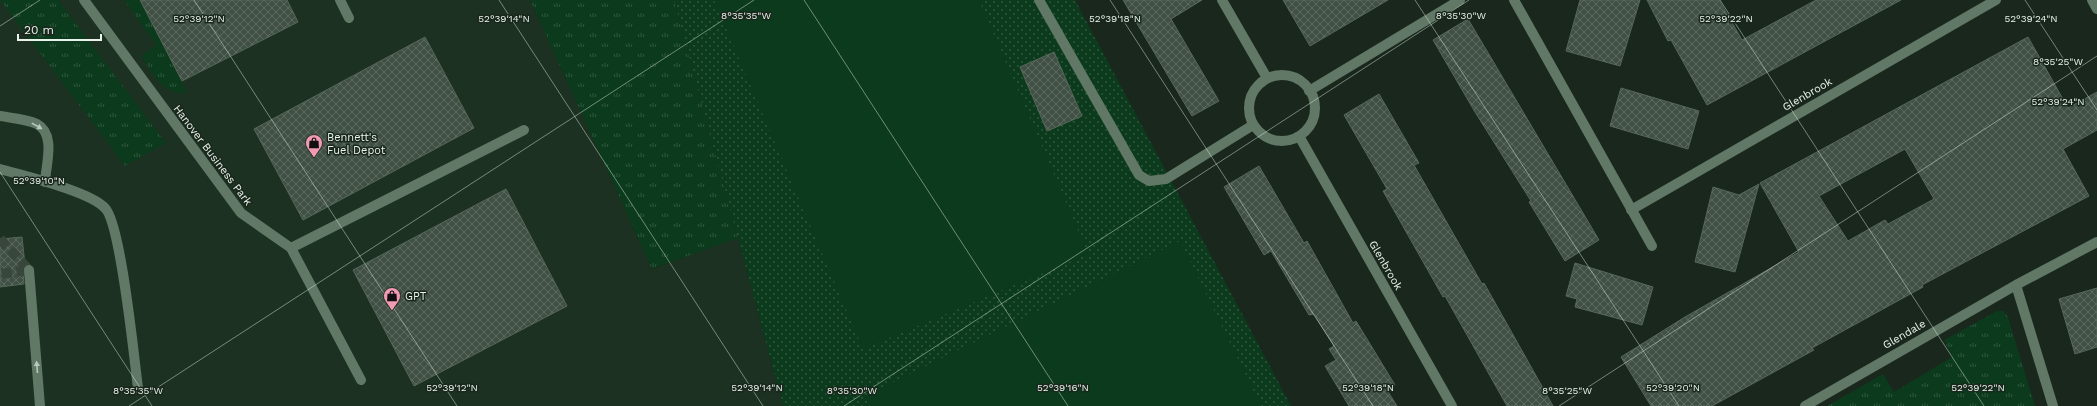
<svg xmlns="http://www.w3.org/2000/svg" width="2097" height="406" font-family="'Work Sans',sans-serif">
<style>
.built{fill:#1c3121}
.grass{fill:url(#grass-tufts)}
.park{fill:url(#park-dots)}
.pitch{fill:#0c3a1d}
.building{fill:url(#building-cross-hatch);stroke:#57675a;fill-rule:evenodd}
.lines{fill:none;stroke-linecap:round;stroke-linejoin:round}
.minor-tunnel{stroke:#38463b;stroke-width:10;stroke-dasharray:10 5;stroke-linecap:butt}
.minor{stroke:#607865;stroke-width:10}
.oneway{fill:#b9c8bc}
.ticks{fill:none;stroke:#e9f3eb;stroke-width:1;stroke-opacity:0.45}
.labels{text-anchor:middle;stroke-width:3;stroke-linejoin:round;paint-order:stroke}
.street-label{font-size:11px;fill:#e9f3eb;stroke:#19271c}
.poi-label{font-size:11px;fill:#e9f3eb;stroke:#19271c;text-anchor:start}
.ticks-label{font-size:10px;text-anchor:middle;fill:#e9f3eb;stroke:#19271c;stroke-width:3;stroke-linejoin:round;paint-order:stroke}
</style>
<defs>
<pattern id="grass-tufts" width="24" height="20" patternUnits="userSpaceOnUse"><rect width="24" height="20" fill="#0c3a1d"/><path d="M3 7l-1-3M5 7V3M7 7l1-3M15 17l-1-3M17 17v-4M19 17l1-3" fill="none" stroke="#2f573e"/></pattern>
<pattern id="park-dots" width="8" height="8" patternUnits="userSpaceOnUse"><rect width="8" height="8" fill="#0c3a1d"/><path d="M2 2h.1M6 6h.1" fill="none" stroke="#2f573e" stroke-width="1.8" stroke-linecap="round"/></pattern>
<pattern id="building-cross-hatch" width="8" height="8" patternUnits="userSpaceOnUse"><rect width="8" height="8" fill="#405044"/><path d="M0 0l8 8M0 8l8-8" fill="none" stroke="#5c6a5f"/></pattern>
</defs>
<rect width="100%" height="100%" fill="#19271c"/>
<!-- built -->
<path class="built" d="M 0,0 L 530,0 L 652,269 L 738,238 L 783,406 L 0,406 Z"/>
<!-- grass -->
<path class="grass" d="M 0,0 L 58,0 L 166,143 L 125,166 Z
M 124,0 L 140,0 L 187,93 C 163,95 153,74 141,56 L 156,45 Z
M 530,0 L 674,0 L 738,238 L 652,269 Z
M 1997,311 L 2003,311 L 2008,317 L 2035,406 L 1827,406 L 1883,374 L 1894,392 L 1952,357 L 1944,340 Z"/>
<!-- park -->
<path class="park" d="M 674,0 L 1075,0 L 1291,406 L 783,406 Z"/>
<!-- pitch -->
<path class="pitch" d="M 714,0 L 979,0 L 1088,254 L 863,349 Z
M 1180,241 L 1261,406 L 870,406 L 865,396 Z"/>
<!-- building -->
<path class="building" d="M 140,0 L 287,0 L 298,22 L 182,81 Z
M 1123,0 L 1202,0 L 1171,19 L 1219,101 L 1192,116 Z
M 1283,0 L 1388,0 L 1310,46 Z
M 1580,0 L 1640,0 L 1620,66 L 1566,51 Z
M 1647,0 L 1719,0 L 1742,40 L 1816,0 L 1901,0 L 1707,105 L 1671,40 L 1668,41 Z
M 1468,19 L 1599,240 L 1565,261 L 1529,202 L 1531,201 L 1475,112 L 1433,40 Z
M 425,37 L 474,128 L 303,220 L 254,129 Z
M 2028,37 L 2068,108 L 2097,92 L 2097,130 L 2063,149 L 2089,196 L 1922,285 L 1923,287 L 1812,348 L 1814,350 L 1712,406 L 1651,406 L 1621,357 L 1685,317 L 1799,252 L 1760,183 ZM 1905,149 L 1934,199 L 1888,224 L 1885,220 L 1848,241 L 1819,196 Z
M 1054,52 L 1082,116 L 1047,131 L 1020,67 Z
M 1621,88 L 1699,111 L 1688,149 L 1610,126 Z
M 1379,94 L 1419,163 L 1414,165 L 1482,284 L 1484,283 L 1553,406 L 1507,406 L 1445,296 L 1443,297 L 1383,191 L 1387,189 L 1344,115 Z
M 1259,166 L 1304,243 L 1307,241 L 1353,323 L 1356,321 L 1395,385 L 1387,390 L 1397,406 L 1349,406 L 1325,366 L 1336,360 L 1329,349 L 1334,346 L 1314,314 L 1309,315 L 1271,251 L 1264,255 L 1224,187 Z
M 1759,184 L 1735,272 L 1695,262 L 1713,187 L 1739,195 Z
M 506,189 L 567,306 L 414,386 L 353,270 Z
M 22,237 L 25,265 L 23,270 L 24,284 L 0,287 L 0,239 Z
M 1575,263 L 1653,287 L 1642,325 L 1575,307 L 1577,299 L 1566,296 Z
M 2097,288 L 2097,347 L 2075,354 L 2059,299 Z"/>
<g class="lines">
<!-- minor-tunnel -->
<path class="minor-tunnel" d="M 0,239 L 29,270 L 0,274"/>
<!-- minor -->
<path class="minor" d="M 84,0 L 241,213 L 291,248 L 361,380
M 340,0 L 349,18
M 1039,0 L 1139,175 L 1149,181 L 1166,179 L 1253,125
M 1222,0 L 1267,78
M 1514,0 L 1652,246
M 2092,0 L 2097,9
M1249 108a33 33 0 1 1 66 0a33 33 0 1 1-66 0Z
M 1309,91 L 1460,0
M 0,116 C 11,118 27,119 37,124 C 56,134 46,164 45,182
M 1299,136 L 1452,406
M 0,169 C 24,176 89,191 105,208 C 121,224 134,358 138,388
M 1631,210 L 1996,0
M 291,248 L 524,130
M 29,270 L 40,406
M 2016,285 L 2053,406
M 1805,406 L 2016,285 L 2097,242"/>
</g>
<!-- one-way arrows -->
<defs><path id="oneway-solid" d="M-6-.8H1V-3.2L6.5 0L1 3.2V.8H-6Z"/></defs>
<g class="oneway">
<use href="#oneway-solid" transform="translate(37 126) rotate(29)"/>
<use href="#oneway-solid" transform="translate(37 367) rotate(-95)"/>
</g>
<!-- ticks -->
<path class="ticks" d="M 194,0 L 457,406M 499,0 L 763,406M 804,0 L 1068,406M 1110,0 L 1373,406M 1415,0 L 1679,406M 1720,0 L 1984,406M 2025,0 L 2097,110M 0,26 L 40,0M 0,172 L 152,406M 129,406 L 754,0M 844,406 L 1469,0M 1559,406 L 2097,56"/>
<!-- icons -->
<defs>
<symbol id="shop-pin" viewBox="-11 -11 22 30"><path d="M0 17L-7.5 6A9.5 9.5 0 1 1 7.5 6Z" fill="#f19ab3" stroke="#19271c"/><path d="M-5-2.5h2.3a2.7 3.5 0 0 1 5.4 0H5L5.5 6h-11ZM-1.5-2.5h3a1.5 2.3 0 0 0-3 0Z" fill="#111"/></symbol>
</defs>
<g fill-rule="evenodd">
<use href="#shop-pin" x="304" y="133" width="20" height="27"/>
<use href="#shop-pin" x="382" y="286" width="20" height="27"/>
</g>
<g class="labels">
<!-- street labels -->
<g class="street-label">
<text transform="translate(1807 94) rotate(-30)" y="4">Glenbrook</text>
<text transform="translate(213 155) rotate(53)" y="4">Hanover Business Park</text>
<text transform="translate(1386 265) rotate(60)" y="4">Glenbrook</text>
<text transform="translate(1904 334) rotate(-30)" y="4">Glendale</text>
</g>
<!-- poi labels -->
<g class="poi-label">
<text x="327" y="141">Bennett's<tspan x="327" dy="13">Fuel Depot</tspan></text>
<text x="405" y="300">GPT</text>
</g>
</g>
<g class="ticks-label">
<text x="746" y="19">8°35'35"W</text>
<text x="1461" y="19">8°35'30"W</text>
<text x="2031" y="22">52°39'24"N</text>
<text x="199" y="22">52°39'12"N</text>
<text x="504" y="22">52°39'14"N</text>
<text x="1115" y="22">52°39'18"N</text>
<text x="1726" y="22">52°39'22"N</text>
<text x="2058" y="65">8°35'25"W</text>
<text x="2058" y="105">52°39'24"N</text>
<text x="39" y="184">52°39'10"N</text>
<text x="452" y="391">52°39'12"N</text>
<text x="757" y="391">52°39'14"N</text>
<text x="1063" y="391">52°39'16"N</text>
<text x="1368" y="391">52°39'18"N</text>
<text x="1673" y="391">52°39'20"N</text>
<text x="1978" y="391">52°39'22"N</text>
<text x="138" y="394">8°35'35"W</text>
<text x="852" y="394">8°35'30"W</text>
<text x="1567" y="394">8°35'25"W</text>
</g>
<!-- scale -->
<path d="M18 34v6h83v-6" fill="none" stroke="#e9f3eb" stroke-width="2"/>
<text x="24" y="34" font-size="12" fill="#e9f3eb" stroke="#19271c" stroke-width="3" paint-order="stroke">20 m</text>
</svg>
